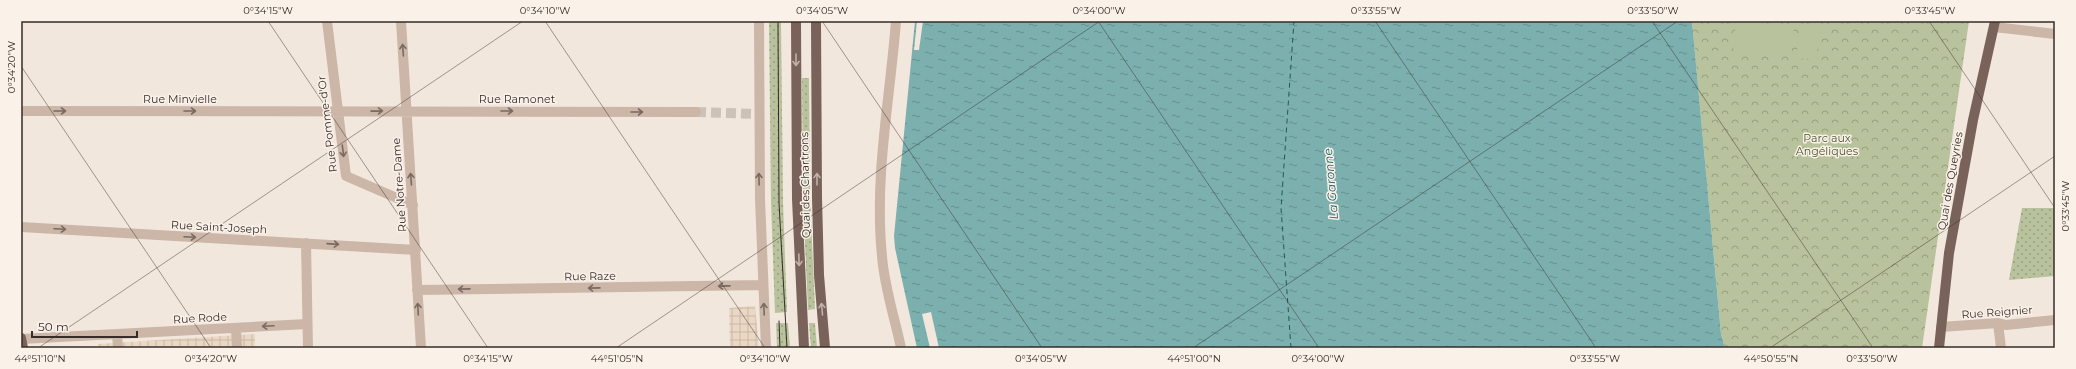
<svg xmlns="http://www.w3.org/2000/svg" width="2076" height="369" font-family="Montserrat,sans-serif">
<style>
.grass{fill:url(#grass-dots)}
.forest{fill:url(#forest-crowns)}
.pitch{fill:#b8c29c}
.plaza{fill:url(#plaza-grid)}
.water{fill:url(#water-ripples)}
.pier{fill:#f2e7dd}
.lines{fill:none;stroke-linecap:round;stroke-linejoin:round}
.ferry{stroke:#1e5959;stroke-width:1;stroke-dasharray:5 4;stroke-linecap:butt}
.minor-tunnel{stroke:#cdc2b9;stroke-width:10;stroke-dasharray:10 5;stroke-linecap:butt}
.minor{stroke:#cbb6a8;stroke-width:10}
.major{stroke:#79625a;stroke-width:10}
.tram{stroke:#372c28;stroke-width:1}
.oneway{stroke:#7a6a62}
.oneway2{stroke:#c0b1a9}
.ticks{fill:none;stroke:#372c28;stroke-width:1;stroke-opacity:0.45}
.labels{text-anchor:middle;stroke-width:3;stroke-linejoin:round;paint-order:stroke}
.street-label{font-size:11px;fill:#372c28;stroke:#faf1e9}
.park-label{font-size:11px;fill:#49562c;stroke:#faf1e9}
.water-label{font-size:12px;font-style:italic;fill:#1e5959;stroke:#faf1e9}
.neatline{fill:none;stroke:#372c28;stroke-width:1.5}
.ticks-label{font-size:10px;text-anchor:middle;fill:#372c28}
</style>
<defs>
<pattern id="grass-dots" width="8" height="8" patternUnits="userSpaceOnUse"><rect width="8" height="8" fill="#b8c29c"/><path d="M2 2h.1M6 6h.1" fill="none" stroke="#969e7f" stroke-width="1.8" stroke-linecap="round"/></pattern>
<pattern id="forest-crowns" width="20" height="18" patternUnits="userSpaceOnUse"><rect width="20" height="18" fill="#b8c29c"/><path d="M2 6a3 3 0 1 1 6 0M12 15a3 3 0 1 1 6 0" fill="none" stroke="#969e7f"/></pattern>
<pattern id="plaza-grid" width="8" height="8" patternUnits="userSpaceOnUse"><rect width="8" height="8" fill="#ead7c4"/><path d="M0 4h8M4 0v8" fill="none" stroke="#c9b9a8"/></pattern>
<pattern id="water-ripples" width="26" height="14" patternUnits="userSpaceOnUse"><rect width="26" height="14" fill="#7bb0ae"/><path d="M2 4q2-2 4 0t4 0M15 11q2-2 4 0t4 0" fill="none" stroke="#668f8e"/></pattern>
</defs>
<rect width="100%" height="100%" fill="#f2e7dd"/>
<!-- grass -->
<path class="grass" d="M 769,21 L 781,21 L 783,202 L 787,312 L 775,313 L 771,203 Z
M 802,78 L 809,78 L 810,197 L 815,309 L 808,310 L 803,198 Z
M 2022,208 L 2055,208 L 2055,276 L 2009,280 Z
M 776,323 L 788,323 L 790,348 L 777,348 Z
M 809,323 L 815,323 L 817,348 L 811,348 Z"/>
<!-- forest -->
<path class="forest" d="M 1692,21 L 1969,21 L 1922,348 L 1725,348 L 1721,334 Z"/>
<!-- pitch -->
<path class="pitch" d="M 1736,21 L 1794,26 L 1791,56 L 1733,51 Z
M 1800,27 L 1820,29 L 1816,60 L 1796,58 Z"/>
<!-- plaza -->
<path class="plaza" d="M 755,306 L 759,348 L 730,348 L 729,308 Z
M 255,334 L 255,348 L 195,348 L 193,346 L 98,348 L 98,344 Z"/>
<!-- water -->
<path class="water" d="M 915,21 L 1692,21 L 1721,334 L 1725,348 L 917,348 L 895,248 L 894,236 Z"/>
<!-- pier -->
<path class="pier" d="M 917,21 L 923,21 L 919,50 L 914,50 Z
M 931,312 L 939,348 L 930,348 L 922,314 Z"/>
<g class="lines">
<!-- ferry -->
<path class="ferry" d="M 1291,348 L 1281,208 L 1294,21"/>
<!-- minor-tunnel -->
<path class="minor-tunnel" d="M 696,112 L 759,114"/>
<!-- minor -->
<path class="minor" d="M 327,21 L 346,176 L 413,205
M 401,21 L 421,348
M 759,21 L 760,199 L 766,348
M 896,21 C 890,99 874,177 882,256 C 884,286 895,319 901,348
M 1994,27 L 2055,34
M 21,111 L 696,112
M 21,227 L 416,250
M 306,243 L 308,348
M 417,290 L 763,285
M 1998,323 L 2001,348
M 1941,327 L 1998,323 L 2006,325 L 2055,320
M 236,328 L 237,348
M 117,334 L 118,348
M 21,339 L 307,324"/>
<!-- major -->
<path class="major" d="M 796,21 L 797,199 L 804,348
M 816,21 L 817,197 L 819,275 L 825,348
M 21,338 L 23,348
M 1939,348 L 1949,253 L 1973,120 L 1995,21"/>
<!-- tram -->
<path class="tram" d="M 778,21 L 779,203 L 787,348
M 779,321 L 780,348"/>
</g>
<!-- one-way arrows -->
<defs><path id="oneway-shaft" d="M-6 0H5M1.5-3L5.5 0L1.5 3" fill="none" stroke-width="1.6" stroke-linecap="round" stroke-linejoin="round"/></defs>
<g class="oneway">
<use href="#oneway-shaft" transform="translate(403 50) rotate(-94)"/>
<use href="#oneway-shaft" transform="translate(60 111)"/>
<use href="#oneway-shaft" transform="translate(190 111)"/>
<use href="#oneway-shaft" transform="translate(377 111) rotate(-1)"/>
<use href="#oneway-shaft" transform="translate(507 111)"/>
<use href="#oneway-shaft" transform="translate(637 112)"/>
<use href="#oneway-shaft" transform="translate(343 151) rotate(83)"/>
<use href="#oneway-shaft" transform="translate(411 179) rotate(-94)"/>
<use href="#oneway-shaft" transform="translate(759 179) rotate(-91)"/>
<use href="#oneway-shaft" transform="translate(60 229) rotate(3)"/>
<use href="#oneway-shaft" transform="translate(190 237) rotate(3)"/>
<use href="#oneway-shaft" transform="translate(333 244) rotate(4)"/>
<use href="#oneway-shaft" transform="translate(724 286) rotate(179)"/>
<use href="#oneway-shaft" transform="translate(594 288) rotate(179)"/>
<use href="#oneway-shaft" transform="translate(464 289) rotate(179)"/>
<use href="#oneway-shaft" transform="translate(418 309) rotate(-93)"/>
<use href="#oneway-shaft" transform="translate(764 309) rotate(-92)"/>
<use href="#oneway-shaft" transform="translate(268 326) rotate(177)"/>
</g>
<g class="oneway2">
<use href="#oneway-shaft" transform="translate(796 60) rotate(90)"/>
<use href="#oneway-shaft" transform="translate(817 179) rotate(-90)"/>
<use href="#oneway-shaft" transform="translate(799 260) rotate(88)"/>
<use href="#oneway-shaft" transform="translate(822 309) rotate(-95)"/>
</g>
<!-- ticks -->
<path class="ticks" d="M 268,21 L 488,348M 545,21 L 765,348M 822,21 L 1042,348M 1098,21 L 1319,348M 1375,21 L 1596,348M 1652,21 L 1873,348M 1929,21 L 2055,208M 21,66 L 211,348M 38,348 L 523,21M 616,348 L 1100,21M 1193,348 L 1678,21M 1770,348 L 2055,156"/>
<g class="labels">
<!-- street labels -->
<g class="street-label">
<text x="180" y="103">Rue Minvielle</text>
<text x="517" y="103">Rue Ramonet</text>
<text transform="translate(327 124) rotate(-97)" y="4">Rue Pomme-d'Or</text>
<text transform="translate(1950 181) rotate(-80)" y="4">Quai des Queyries</text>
<text transform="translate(399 185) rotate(-94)" y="4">Rue Notre-Dame</text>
<text transform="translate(805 185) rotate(-91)" y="4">Quai des Chartrons</text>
<text transform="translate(219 227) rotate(3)" y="4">Rue Saint-Joseph</text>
<text transform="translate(590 276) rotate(-1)" y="4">Rue Raze</text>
<text transform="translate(1997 312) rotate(-4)" y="4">Rue Reignier</text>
<text transform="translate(200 318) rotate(-3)" y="4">Rue Rode</text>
</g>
<!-- park labels -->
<g class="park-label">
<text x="1827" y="142">Parc aux<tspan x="1827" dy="13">Angéliques</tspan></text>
</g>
<!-- water labels -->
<g class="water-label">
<text transform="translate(1331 184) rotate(-95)" y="4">La Garonne</text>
</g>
</g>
<!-- border -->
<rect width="2076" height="369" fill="none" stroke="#faf1e9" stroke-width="44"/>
<!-- scale -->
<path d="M32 331v6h105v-6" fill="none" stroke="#372c28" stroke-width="2"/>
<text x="38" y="331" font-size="12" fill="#372c28" stroke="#faf1e9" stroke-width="3" paint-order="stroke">50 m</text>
<rect x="22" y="22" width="2032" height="325" class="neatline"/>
<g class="ticks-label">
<text x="268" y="14">0°34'15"W</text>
<text x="545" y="14">0°34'10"W</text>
<text x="822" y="14">0°34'05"W</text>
<text x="1099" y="14">0°34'00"W</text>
<text x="1376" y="14">0°33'55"W</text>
<text x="1653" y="14">0°33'50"W</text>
<text x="1930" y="14">0°33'45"W</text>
<text transform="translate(11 67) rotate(-90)" y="4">0°34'20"W</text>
<text transform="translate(2065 206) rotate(-90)" y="4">0°33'45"W</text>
<text x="40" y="362">44°51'10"N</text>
<text x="211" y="362">0°34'20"W</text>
<text x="488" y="362">0°34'15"W</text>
<text x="617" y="362">44°51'05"N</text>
<text x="765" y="362">0°34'10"W</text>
<text x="1041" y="362">0°34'05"W</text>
<text x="1194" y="362">44°51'00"N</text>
<text x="1318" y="362">0°34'00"W</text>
<text x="1595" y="362">0°33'55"W</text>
<text x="1771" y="362">44°50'55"N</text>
<text x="1872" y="362">0°33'50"W</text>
</g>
</svg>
